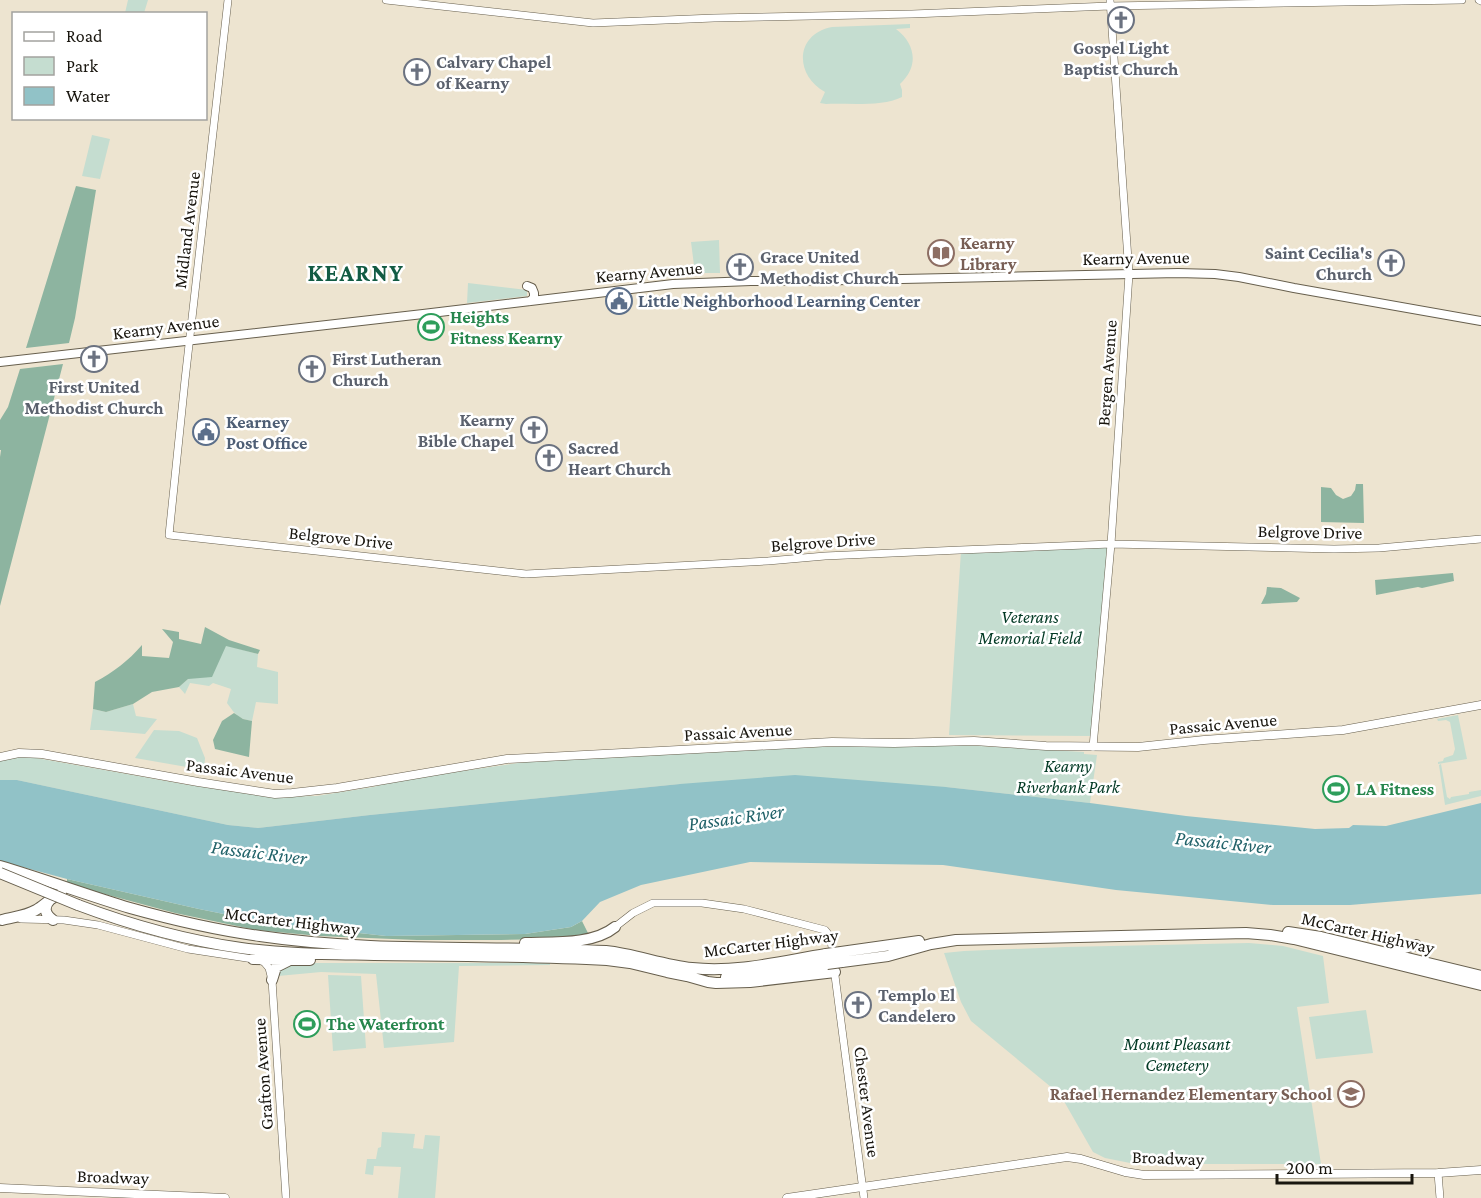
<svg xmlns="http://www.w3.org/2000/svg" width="1481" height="1198" font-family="'Crimson Pro',serif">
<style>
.green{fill:#c5ddd0}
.forest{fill:#8db4a0}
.water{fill:#91c2c7}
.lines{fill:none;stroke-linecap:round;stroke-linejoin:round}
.tertiary-casing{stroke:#675f4d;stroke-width:8}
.secondary-casing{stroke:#675f4d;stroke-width:9}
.primary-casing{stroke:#675f4d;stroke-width:10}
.motorway-casing{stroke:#675f4d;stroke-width:12}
.tertiary{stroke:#fff;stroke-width:7}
.secondary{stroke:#fff;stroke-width:8}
.primary{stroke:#fff;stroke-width:8}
.motorway{stroke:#fff;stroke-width:10}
.motorway-bridge-casing{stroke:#675f4d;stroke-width:12;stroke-linecap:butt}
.motorway-bridge{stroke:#fff;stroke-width:10}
.labels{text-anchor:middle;stroke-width:5;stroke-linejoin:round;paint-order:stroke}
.worship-label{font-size:18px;font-weight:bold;fill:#5b616d;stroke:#fff;text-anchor:start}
.street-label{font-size:18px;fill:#19160f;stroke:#fff}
.education-label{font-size:18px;font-weight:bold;fill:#785e54;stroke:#fff;text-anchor:start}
.service-label{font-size:18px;font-weight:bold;fill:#4e5e75;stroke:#fff;text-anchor:start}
.leisure-label{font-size:18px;font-weight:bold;fill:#27864d;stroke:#fff;text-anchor:start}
.park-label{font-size:18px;font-style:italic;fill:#023924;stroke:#fff}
.water-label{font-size:20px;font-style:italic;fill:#216269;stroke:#fff}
.district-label{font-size:24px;font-weight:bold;letter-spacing:1.5px;fill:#125b43;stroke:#fff}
</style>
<rect width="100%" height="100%" fill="#ede4d0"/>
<!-- green -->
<path class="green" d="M 128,0 L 148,0 L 144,13 L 125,13 Z
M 910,24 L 910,28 L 896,29 C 916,44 919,67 900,84 L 902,90 L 902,97 C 882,107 849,103 826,104 L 820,103 L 825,92 C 794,75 795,34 832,27 Z
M 92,135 L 110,139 L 100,179 L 82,176 Z
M 719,240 L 720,273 L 695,273 L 691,242 Z
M 468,283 L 527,290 L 527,296 L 467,303 Z
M 1113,544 L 1094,736 L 949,735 L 961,551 Z
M 225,645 L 258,654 L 257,667 L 278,672 L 278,704 L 256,702 L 252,721 C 238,719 235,714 227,703 L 231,689 L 213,683 L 209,686 L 190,683 L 185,694 L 179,687 Z
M 133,704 L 136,716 L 157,719 L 145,734 L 100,730 L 90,730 L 93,709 L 106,712 Z
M 1458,715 L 1467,759 L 1438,764 L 1438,762 L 1443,761 L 1444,758 L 1453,755 L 1455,749 L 1450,722 L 1446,720 L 1438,721 L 1437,719 Z
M 154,730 L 179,731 L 197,738 L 205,758 L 204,770 L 135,758 Z
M 944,744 L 1084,752 L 1084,754 L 1097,755 L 1090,803 L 946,787 L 680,784 L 370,815 L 258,828 L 228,825 L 17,780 L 0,780 L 0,761 L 19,755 L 189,785 L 276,797 L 317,796 L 373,787 L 400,780 L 539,760 L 862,745 Z
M 1441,764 L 1447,797 L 1450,799 L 1451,797 L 1469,794 L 1469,792 L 1481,790 L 1481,796 L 1445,805 L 1439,765 Z
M 1249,943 L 1283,946 L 1323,956 L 1329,1003 L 1297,1007 L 1321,1164 L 1135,1164 L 1105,1158 L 1093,1152 L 1065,1103 L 1057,1092 L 971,1021 L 961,1002 L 944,953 L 964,951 L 1065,947 Z
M 293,963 L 550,963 L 550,965 L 459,966 L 454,1042 L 384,1048 L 376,974 L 321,972 L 278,976 L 278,970 Z
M 328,975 L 361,976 L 366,1048 L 333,1051 Z
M 1366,1010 L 1373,1053 L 1316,1059 L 1309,1017 Z
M 382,1132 L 415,1134 L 413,1148 L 423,1149 L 425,1135 L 440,1136 L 435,1198 L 398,1198 L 401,1167 L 374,1166 L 373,1175 L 365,1174 L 367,1159 L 376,1159 L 378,1148 L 381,1147 Z"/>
<!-- forest -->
<path class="forest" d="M 76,186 L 96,190 L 75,318 L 69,343 L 26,348 Z
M 63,364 L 0,606 L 0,457 L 1,450 L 0,450 L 0,420 L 8,407 L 20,369 Z
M 1356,484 L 1363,484 L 1364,523 L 1321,522 L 1321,487 L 1331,488 L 1336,495 L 1343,499 L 1351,496 L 1355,490 Z
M 1453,573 L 1454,581 L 1422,588 L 1418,587 L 1376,595 L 1375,580 Z
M 1267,587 L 1281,588 L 1300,598 L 1297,602 L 1261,604 L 1266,594 Z
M 205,627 L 229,640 L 260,650 L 258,654 L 226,646 L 212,677 L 188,679 L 179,687 L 152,692 L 133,704 L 106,712 L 93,709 L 95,682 C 114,672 128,661 142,645 L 142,656 L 169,658 L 173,642 L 162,629 L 179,632 L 179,639 L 201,644 Z
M 234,713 L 243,719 L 252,721 L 249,757 L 215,749 L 213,740 L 222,721 Z
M 67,879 L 199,909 L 269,923 L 386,936 L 525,934 L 571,927 L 582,921 L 589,935 L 552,939 L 501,940 L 417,940 L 319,936 L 256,930 L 175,913 L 67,884 Z"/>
<!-- water -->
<path class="water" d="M 795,775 L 946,787 L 1090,803 L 1186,816 L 1264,824 L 1315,829 L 1349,828 L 1353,825 L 1386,826 L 1481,803 L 1481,894 L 1350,905 L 1273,905 L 1116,890 L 943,865 L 750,862 L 641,885 L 600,902 L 582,921 L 571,927 L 525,934 L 386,936 L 269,923 L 199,909 L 67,879 L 0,861 L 0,780 L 17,780 L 228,825 L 258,828 L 370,815 L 680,784 Z"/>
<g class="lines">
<defs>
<path id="tertiary" d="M 228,0 L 185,380 L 169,535 L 526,574 L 768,561 L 825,556 L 960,550 L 1111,544 L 1334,549 L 1379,548 L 1481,539
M 386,0 L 593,23 L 714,18 L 912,14 L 1110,6 L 1462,0
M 1479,0 L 1481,1
M 1093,747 L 1111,544 L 1129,274 L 1110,0
M 21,919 L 64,920 L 98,925 L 188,949 L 259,960 L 264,962 L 269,968 L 272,980 L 286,1198
M 615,927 L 633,913 L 653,903 L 702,903 L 744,909 L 825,930 C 832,937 832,948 833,957
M 834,968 L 864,1198
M 1438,1173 L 1440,1198"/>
<path id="secondary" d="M 0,757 L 19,753 L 42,754 L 198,782 L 275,794 L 292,793 L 337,788 L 507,759 L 832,742 L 894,743 L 974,741 L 1046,746 L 1138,747 L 1204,740 L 1343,730 L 1481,705
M 0,1188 L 225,1198
M 787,1198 L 1067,1157 L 1081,1159 L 1125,1172 L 1144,1175 L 1438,1173 L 1481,1170"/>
<path id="primary" d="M 527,286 L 532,288 L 534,293 L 534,298 L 530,301
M 0,362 L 423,314 L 673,284 L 751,281 L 856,280 L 1178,273 L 1215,274 L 1239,277 L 1294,288 L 1481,321"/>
<path id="motorway" d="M 0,866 C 44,879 87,895 130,908 C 173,920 216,930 260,936 C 374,953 491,945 606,951 C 635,954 663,965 692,968 C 737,973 782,961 826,954
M 50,900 C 43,907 45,915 53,920
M 78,905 C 131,925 185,940 241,948 C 285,954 329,954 374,955 C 451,956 529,956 607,960 L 630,963 L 667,972 L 687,976 L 708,982 L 716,983 L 750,982 L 835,972
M 2,920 C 13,917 26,916 36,910 C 45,905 51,897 61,894
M 1288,932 L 1321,937 L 1481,976
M 525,943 C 553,942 593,945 615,927
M 1390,949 L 1401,949 L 1416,945
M 841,952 L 919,941
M 253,959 L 310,960
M 842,962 L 888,956 L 931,944 L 956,940 L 1246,933 L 1270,935 L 1294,939 L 1481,985
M 726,977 L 827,964
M 272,980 L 276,967 L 288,961"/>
</defs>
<!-- tertiary casing -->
<use href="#tertiary" class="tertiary-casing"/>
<!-- secondary casing -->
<use href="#secondary" class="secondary-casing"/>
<!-- primary casing -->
<use href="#primary" class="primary-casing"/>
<!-- motorway casing -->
<use href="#motorway" class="motorway-casing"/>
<!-- tertiary -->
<use href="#tertiary" class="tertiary"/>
<!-- secondary -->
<use href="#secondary" class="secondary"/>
<!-- primary -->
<use href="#primary" class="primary"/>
<!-- motorway -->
<use href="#motorway" class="motorway"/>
<defs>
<path id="motorway-bridge" d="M 0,873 L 78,905
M 826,954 L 841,952
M 827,964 L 842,962"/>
</defs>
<!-- motorway-bridge casing -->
<use href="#motorway-bridge" class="motorway-bridge-casing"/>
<!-- motorway-bridge -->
<use href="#motorway-bridge" class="motorway-bridge"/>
</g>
<!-- icons -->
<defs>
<symbol id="church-ring" viewBox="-11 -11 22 22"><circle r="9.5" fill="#fff" stroke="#6b7280" stroke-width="1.5"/><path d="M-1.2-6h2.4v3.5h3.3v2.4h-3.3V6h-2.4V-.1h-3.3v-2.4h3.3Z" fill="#6b7280"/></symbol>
<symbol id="library-ring" viewBox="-11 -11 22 22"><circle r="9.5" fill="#fff" stroke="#8d6e63" stroke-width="1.5"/><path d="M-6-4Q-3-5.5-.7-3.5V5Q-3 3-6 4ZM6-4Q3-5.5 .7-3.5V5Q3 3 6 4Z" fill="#8d6e63"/></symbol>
<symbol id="civic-ring" viewBox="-11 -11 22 22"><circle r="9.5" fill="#fff" stroke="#5c6f8a" stroke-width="1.5"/><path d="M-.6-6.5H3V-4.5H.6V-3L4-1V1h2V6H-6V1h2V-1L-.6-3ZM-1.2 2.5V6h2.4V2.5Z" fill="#5c6f8a"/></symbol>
<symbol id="stadium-ring" viewBox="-11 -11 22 22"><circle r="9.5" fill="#fff" stroke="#2e9e5b" stroke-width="1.5"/><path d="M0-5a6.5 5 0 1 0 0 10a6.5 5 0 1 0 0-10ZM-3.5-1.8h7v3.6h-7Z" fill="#2e9e5b"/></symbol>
<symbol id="school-ring" viewBox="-11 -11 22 22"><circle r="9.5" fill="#fff" stroke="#8d6e63" stroke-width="1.5"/><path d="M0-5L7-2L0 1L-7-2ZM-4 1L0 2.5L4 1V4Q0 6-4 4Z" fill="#8d6e63"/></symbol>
</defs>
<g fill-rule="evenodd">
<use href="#church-ring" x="1106" y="5" width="30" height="30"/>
<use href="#church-ring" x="402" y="57" width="30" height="30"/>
<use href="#library-ring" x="926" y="238" width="30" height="30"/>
<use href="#church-ring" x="1376" y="248" width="30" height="30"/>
<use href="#church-ring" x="725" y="252" width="30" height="30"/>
<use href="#civic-ring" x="604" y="286" width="30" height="30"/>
<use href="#stadium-ring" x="416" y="312" width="30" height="30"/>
<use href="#church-ring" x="79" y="344" width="30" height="30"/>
<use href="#church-ring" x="297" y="354" width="30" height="30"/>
<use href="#church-ring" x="519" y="415" width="30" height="30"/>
<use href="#civic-ring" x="191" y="417" width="30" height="30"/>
<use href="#church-ring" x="534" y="443" width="30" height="30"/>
<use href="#stadium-ring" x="1321" y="774" width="30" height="30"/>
<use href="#church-ring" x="843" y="990" width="30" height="30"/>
<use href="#stadium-ring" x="292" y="1009" width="30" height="30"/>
<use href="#school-ring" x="1336" y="1079" width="30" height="30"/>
</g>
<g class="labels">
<!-- worship labels -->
<g class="worship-label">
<text x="1121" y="54" text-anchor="middle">Gospel Light<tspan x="1121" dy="21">Baptist Church</tspan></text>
<text x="436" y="68">Calvary Chapel<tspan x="436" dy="21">of Kearny</tspan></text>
<text x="1372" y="259" text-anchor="end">Saint Cecilia's<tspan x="1372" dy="21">Church</tspan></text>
<text x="760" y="263">Grace United<tspan x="760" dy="21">Methodist Church</tspan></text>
<text x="332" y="365">First Lutheran<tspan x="332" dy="21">Church</tspan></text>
<text x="94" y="393" text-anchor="middle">First United<tspan x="94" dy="21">Methodist Church</tspan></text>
<text x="514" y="426" text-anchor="end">Kearny<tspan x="514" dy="21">Bible Chapel</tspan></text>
<text x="568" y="454">Sacred<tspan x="568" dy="21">Heart Church</tspan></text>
<text x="878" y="1001">Templo El<tspan x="878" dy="21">Candelero</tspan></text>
</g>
<!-- street labels -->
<g class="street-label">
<text transform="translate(187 230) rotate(-83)" y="6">Midland Avenue</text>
<text transform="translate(1136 258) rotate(-1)" y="6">Kearny Avenue</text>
<text transform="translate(649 272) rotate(-5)" y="6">Kearny Avenue</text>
<text transform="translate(166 327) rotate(-7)" y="6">Kearny Avenue</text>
<text transform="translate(1107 373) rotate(-86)" y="6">Bergen Avenue</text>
<text transform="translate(1310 532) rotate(1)" y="6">Belgrove Drive</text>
<text transform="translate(341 538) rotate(6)" y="6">Belgrove Drive</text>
<text transform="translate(823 542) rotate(-4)" y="6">Belgrove Drive</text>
<text transform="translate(1223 724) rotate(-5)" y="6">Passaic Avenue</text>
<text transform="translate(738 732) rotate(-3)" y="6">Passaic Avenue</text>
<text transform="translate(240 771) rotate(7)" y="6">Passaic Avenue</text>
<text transform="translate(292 921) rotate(7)" y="6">McCarter Highway</text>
<text transform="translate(1368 933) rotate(13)" y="6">McCarter Highway</text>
<text transform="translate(771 943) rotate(-7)" y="6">McCarter Highway</text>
<text transform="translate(263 1074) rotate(-94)" y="6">Grafton Avenue</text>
<text transform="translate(867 1102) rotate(83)" y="6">Chester Avenue</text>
<text transform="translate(1168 1158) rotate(2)" y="6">Broadway</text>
<text transform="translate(113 1177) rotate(2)" y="6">Broadway</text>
</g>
<!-- education labels -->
<g class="education-label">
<text x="960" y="249">Kearny<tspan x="960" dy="21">Library</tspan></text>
<text x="1332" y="1100" text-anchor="end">Rafael Hernandez Elementary School</text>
</g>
<!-- service labels -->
<g class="service-label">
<text x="638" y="307">Little Neighborhood Learning Center</text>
<text x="226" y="428">Kearney<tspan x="226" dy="21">Post Office</tspan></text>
</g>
<!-- leisure labels -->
<g class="leisure-label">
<text x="450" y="323">Heights<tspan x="450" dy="21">Fitness Kearny</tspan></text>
<text x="1356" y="795">LA Fitness</text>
<text x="326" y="1030">The Waterfront</text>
</g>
<!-- park labels -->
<g class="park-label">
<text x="1030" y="623">Veterans<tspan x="1030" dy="21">Memorial Field</tspan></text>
<text x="1068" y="772">Kearny<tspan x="1068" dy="21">Riverbank Park</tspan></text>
<text x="1177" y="1050">Mount Pleasant<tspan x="1177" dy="21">Cemetery</tspan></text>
</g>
<!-- water labels -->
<g class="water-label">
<text transform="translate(736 817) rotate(-8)" y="7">Passaic River</text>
<text transform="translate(1223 842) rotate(6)" y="7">Passaic River</text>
<text transform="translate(259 852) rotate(7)" y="7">Passaic River</text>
</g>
<!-- district labels -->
<g class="district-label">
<text x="356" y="281">KEARNY</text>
</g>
</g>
<!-- legend -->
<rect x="12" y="12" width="195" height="108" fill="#ffffff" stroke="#a3a29f" stroke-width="1.5"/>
<rect x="24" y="32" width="30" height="9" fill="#ffffff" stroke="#a3a29f" stroke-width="1.5"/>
<text x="66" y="42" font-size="18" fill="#19160f">Road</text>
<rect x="24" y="57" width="30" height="18" fill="#c5ddd0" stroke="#a3a29f" stroke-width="1.5"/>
<text x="66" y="72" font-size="18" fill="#19160f">Park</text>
<rect x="24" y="87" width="30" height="18" fill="#91c2c7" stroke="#a3a29f" stroke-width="1.5"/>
<text x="66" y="102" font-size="18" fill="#19160f">Water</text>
<!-- scale -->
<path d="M1277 1174v9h135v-9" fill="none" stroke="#19160f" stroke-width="3"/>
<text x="1286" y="1174" font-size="18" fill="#19160f" stroke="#ffffff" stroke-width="4.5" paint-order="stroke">200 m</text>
</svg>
